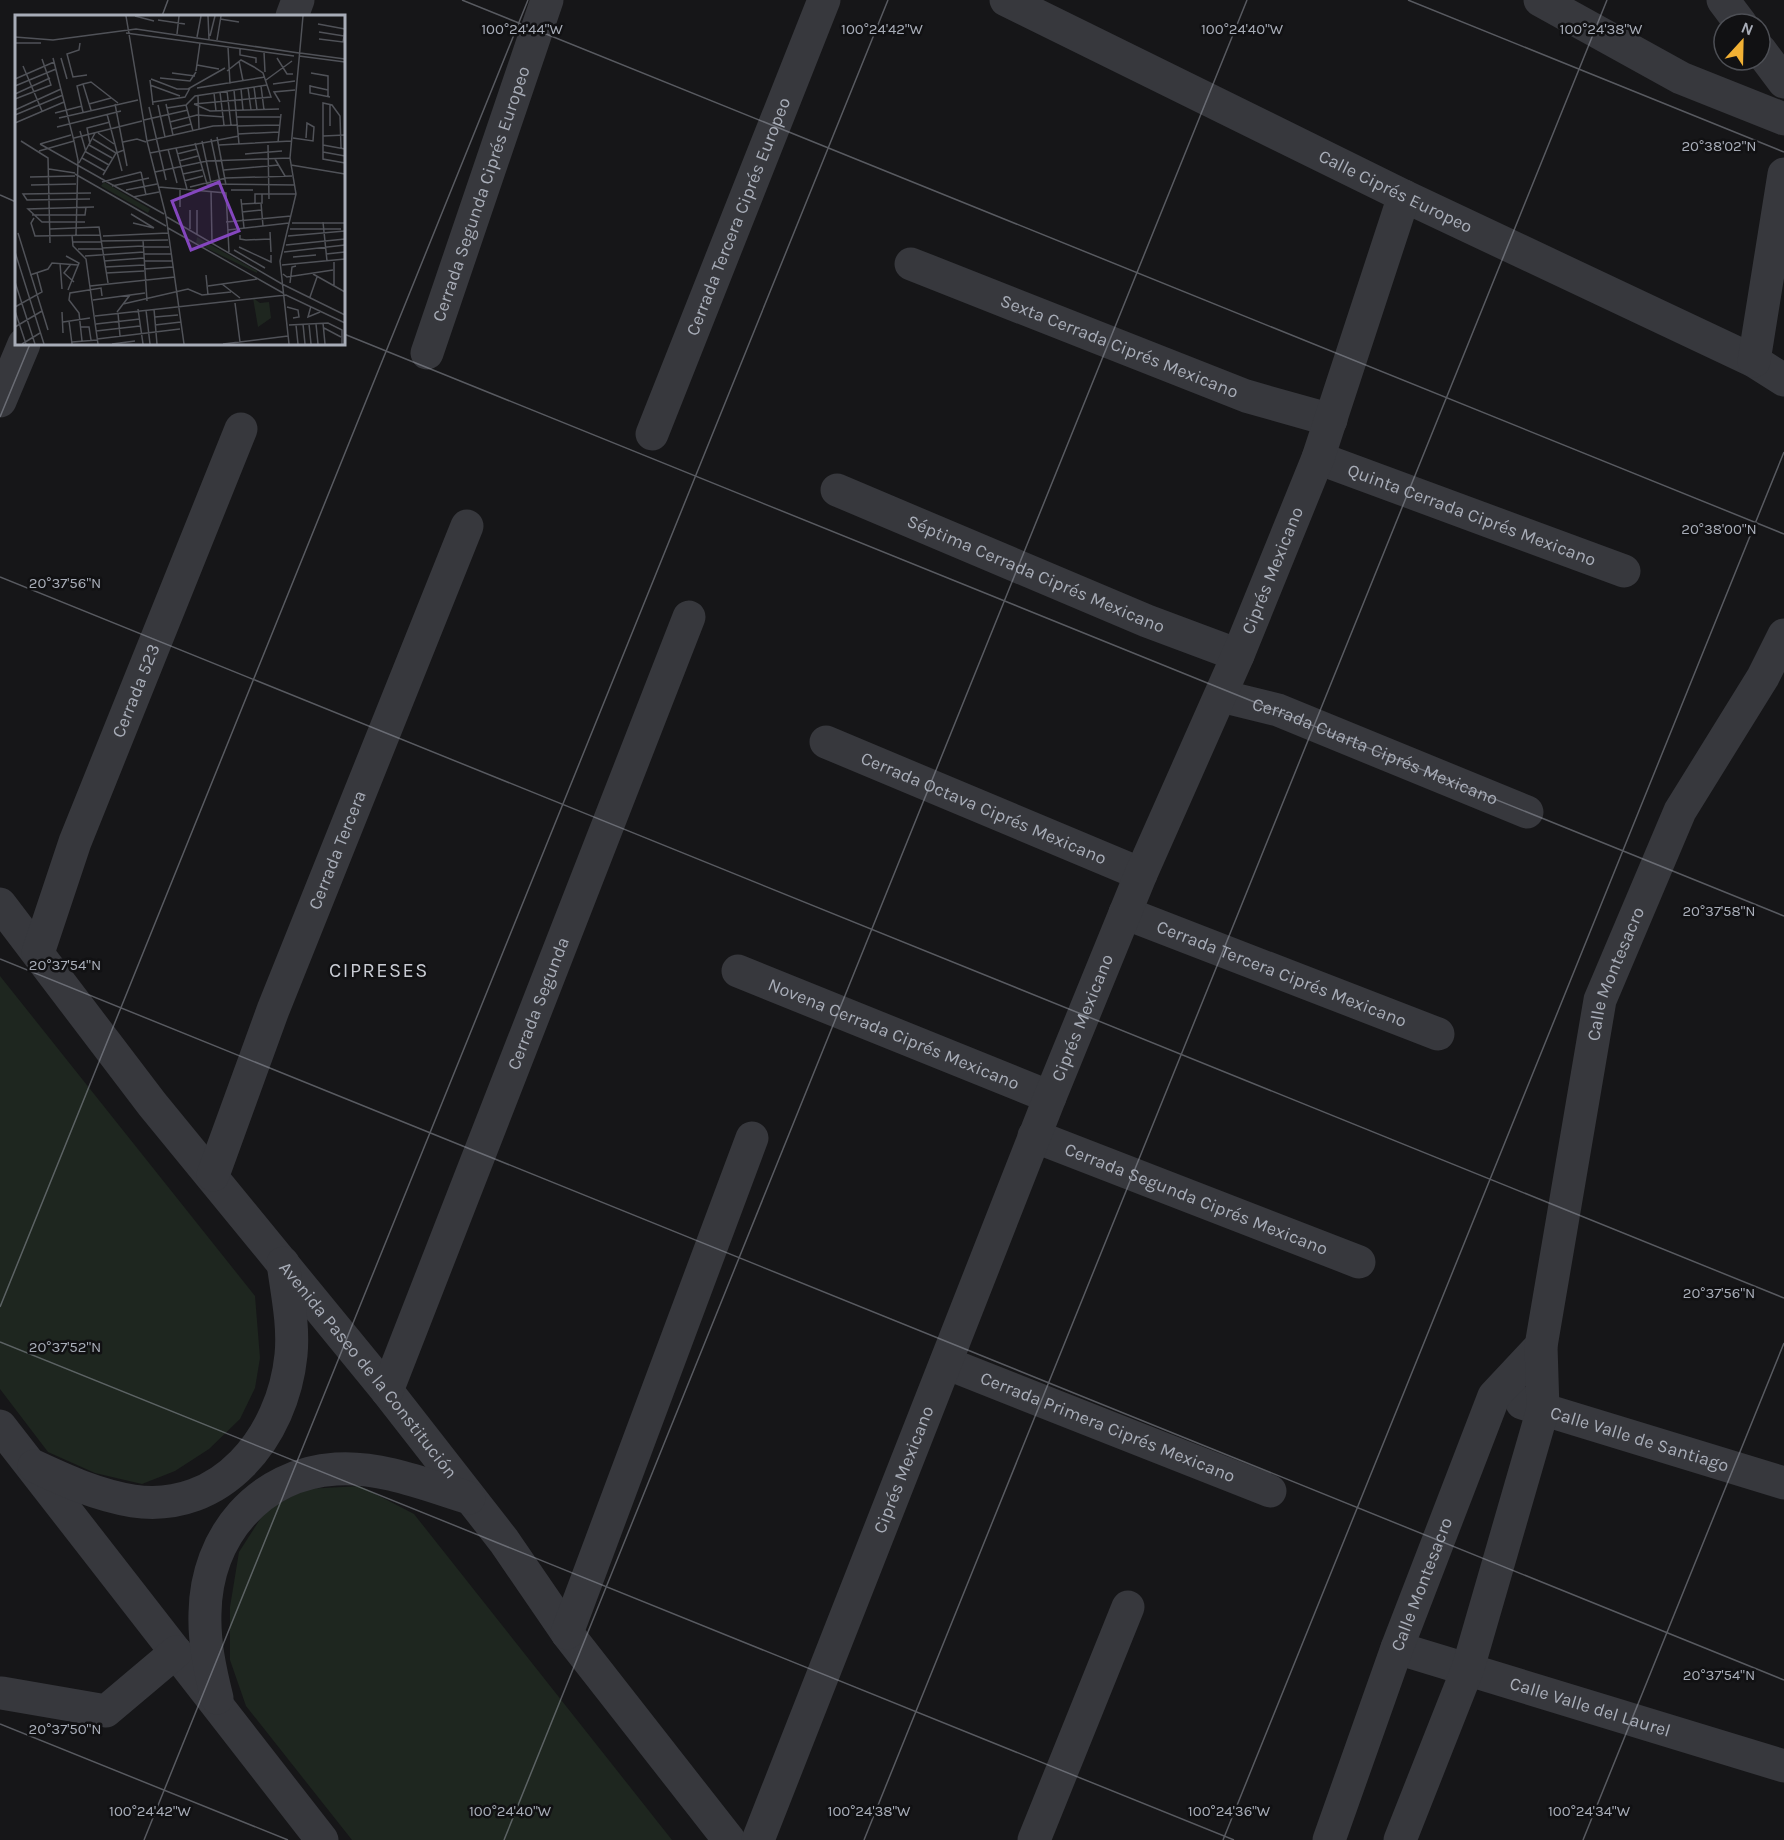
<svg xmlns="http://www.w3.org/2000/svg" width="1784" height="1840" font-family="Karla,sans-serif">
<style>
.green{fill:#1e261f}
.lines{fill:none;stroke-linecap:round;stroke-linejoin:round}
.minor{stroke:#37383d;stroke-width:33}
.ticks{fill:none;stroke:#a8adb8;stroke-width:1.5;stroke-opacity:0.45}
.labels{text-anchor:middle;stroke-width:5;stroke-linejoin:round;paint-order:stroke}
.street-label{font-size:18px;fill:#a8adb8;stroke:#111113}
.neighbourhood-label{font-size:20px;letter-spacing:1.5px;fill:#c9ccd4;stroke:#111113}
.inset-road{fill:none;stroke:#505258;stroke-width:1.5}
.view{fill:#8446be;fill-opacity:0.15;stroke:#8446be;stroke-width:3}
.inset-edge{fill:none;stroke:#a8adb8;stroke-width:3}
.ticks-label{font-size:15px;text-anchor:middle;fill:#a8adb8;stroke:#111113;stroke-width:5;stroke-linejoin:round;paint-order:stroke}
</style>
<rect width="100%" height="100%" fill="#161618"/>
<!-- green -->
<path class="green" d="M 0,976 L 255,1296 L 260,1358 L 255,1388 L 240,1419 L 209,1449 L 175,1471 L 142,1484 L 95,1473 L 48,1452 L 0,1389 Z
M 360,1486 L 414,1514 L 672,1840 L 352,1840 L 246,1706 L 230,1660 L 230,1607 L 239,1552 L 266,1510 L 306,1489 Z"/>
<g class="lines">
<!-- minor -->
<g class="minor">
<path id="s1" d="M 1006,0 L 1404,196 L 1754,361 L 1784,380"/>
<path d="M 1540,0 L 1681,78 L 1784,119"/>
<path d="M 1723,0 L 1741,24"/>
<path d="M 292,16 L 298,0"/>
<path d="M 1760,50 L 1784,82"/>
<path id="s2" d="M 911,264 L 1246,396 L 1331,420"/>
<path id="s3" d="M 427,353 L 547,0"/>
<path d="M 1754,361 L 1784,174"/>
<path d="M 0,401 L 24,344"/>
<path id="s4" d="M 652,434 L 824,0"/>
<path id="s5" d="M 1318,458 L 1624,571"/>
<path id="s6" d="M 837,490 L 1147,621 L 1238,655"/>
<path id="s7" d="M 1221,696 L 1278,710 L 1527,812"/>
<path id="s8" d="M 826,742 L 1141,874"/>
<path id="s9" d="M 0,904 L 152,1104 L 387,1391 L 504,1541 L 567,1633 L 729,1840"/>
<path id="s10" d="M 1125,913 L 1438,1034"/>
<path id="s11" d="M 38,953 L 75,842 L 241,429"/>
<path id="s12" d="M 738,971 L 1050,1097"/>
<path id="s13" d="M 1034,1136 L 1359,1262"/>
<path id="s14" d="M 213,1175 L 273,1010 L 467,526"/>
<path id="s15" d="M 946,1363 L 1270,1491"/>
<path id="s16" d="M 387,1391 L 689,617"/>
<path id="s17" d="M 1522,1403 L 1784,1483"/>
<path d="M 0,1426 L 322,1840"/>
<path d="M 34,1466 C 66,1481 97,1495 133,1501 C 222,1514 283,1436 291,1355 C 294,1325 287,1293 283,1263"/>
<path d="M 567,1633 L 752,1138"/>
<path id="s18" d="M 1397,1648 L 1784,1766"/>
<path d="M 2,1693 L 106,1711 L 176,1652"/>
<path d="M 217,1698 C 210,1670 204,1642 205,1613 C 206,1536 259,1474 336,1469 C 381,1466 427,1485 469,1498"/>
<path id="s19" d="M 758,1840 L 1050,1097 L 1141,874 L 1238,655 L 1318,458 L 1404,196"/>
<path d="M 1034,1840 L 1128,1607"/>
<path id="s20" d="M 1329,1840 L 1397,1648 L 1494,1396 L 1541,1346"/>
<path id="s21" d="M 1400,1840 L 1468,1668 L 1543,1409 L 1541,1346 L 1600,1000 L 1680,811 L 1763,677 L 1784,635"/>
</g>
</g>
<!-- ticks -->
<path class="ticks" d="M 462,0 L 1784,534M 1408,0 L 1784,152M 162,16 L 168,0M 0,195 L 16,202M 344,334 L 1784,916M 0,417 L 30,344M 0,577 L 1784,1298M 0,959 L 1784,1680M 0,1307 L 528,0M 0,1342 L 1234,1840M 0,1724 L 288,1840M 144,1840 L 888,0M 504,1840 L 1247,0M 864,1840 L 1607,0M 1223,1840 L 1784,452M 1583,1840 L 1784,1343"/>
<g class="labels">
<!-- street labels -->
<g class="street-label">
<text dy="6" stroke="none"><textPath href="#s1" startOffset="434">Calle Ciprés Europeo</textPath></text>
<text dy="6" stroke="none"><textPath href="#s3" startOffset="168">Cerrada Segunda Ciprés Europeo</textPath></text>
<text dy="6" stroke="none"><textPath href="#s4" startOffset="234">Cerrada Tercera Ciprés Europeo</textPath></text>
<text dy="6" stroke="none"><textPath href="#s2" startOffset="224">Sexta Cerrada Ciprés Mexicano</textPath></text>
<text dy="6" stroke="none"><textPath href="#s5" startOffset="164">Quinta Cerrada Ciprés Mexicano</textPath></text>
<text dy="6" stroke="none"><textPath href="#s19" startOffset="1370">Ciprés Mexicano</textPath></text>
<text dy="6" stroke="none"><textPath href="#s6" startOffset="216">Séptima Cerrada Ciprés Mexicano</textPath></text>
<text dy="6" stroke="none"><textPath href="#s11" startOffset="280">Cerrada 523</textPath></text>
<text dy="6" stroke="none"><textPath href="#s7" startOffset="164">Cerrada Cuarta Ciprés Mexicano</textPath></text>
<text dy="6" stroke="none"><textPath href="#s8" startOffset="171">Cerrada Octava Ciprés Mexicano</textPath></text>
<text dy="6" stroke="none"><textPath href="#s14" startOffset="348">Cerrada Tercera</textPath></text>
<text dy="6" stroke="none"><textPath href="#s10" startOffset="168">Cerrada Tercera Ciprés Mexicano</textPath></text>
<text dy="6" stroke="none"><textPath href="#s21" startOffset="898">Calle Montesacro</textPath></text>
<text dy="6" stroke="none"><textPath href="#s16" startOffset="416">Cerrada Segunda</textPath></text>
<text dy="6" stroke="none"><textPath href="#s19" startOffset="884">Ciprés Mexicano</textPath></text>
<text dy="6" stroke="none"><textPath href="#s12" startOffset="168">Novena Cerrada Ciprés Mexicano</textPath></text>
<text dy="6" stroke="none"><textPath href="#s13" startOffset="174">Cerrada Segunda Ciprés Mexicano</textPath></text>
<text dy="6" stroke="none"><textPath href="#s9" startOffset="594">Avenida Paseo de la Constitución</textPath></text>
<text dy="6" stroke="none"><textPath href="#s15" startOffset="174">Cerrada Primera Ciprés Mexicano</textPath></text>
<text dy="6" stroke="none"><textPath href="#s17" startOffset="123">Calle Valle de Santiago</textPath></text>
<text dy="6" stroke="none"><textPath href="#s19" startOffset="398">Ciprés Mexicano</textPath></text>
<text dy="6" stroke="none"><textPath href="#s20" startOffset="272">Calle Montesacro</textPath></text>
<text dy="6" stroke="none"><textPath href="#s18" startOffset="202">Calle Valle del Laurel</textPath></text>
</g>
<!-- neighbourhood labels -->
<g class="neighbourhood-label">
<text x="379" y="977">CIPRESES</text>
</g>
</g>
<!-- overview -->
<g transform="translate(15 15)">
<rect width="330" height="330" fill="#161618"/>
<path d="M 89,167 L 135,194 L 133,198 L 86,171 ZM 182,222 L 242,256 L 242,258 L 181,228 ZM 238,283 L 245,288 L 254,287 L 256,303 L 243,312 Z" fill="#1e261f"/>
<path class="inset-road" d="M 111,1 L 132,126 L 151,201 L 169,329M 120,1 L 139,6M 193,1 L 194,24M 205,4 L 224,7M 143,5 L 170,9M 303,9 L 330,14M 304,17 L 329,21M 111,18 L 279,41M 162,19 L 164,1M 195,21 L 200,1M 0,22 L 38,25 L 121,14 L 284,38M 182,22 L 186,1M 304,24 L 328,27 L 330,15M 202,25 L 206,1M 0,28 L 26,28M 65,28 L 64,35 L 52,39 L 58,62 L 72,60M 213,32 L 215,69M 225,33 L 225,40 L 241,43 L 241,48M 249,37 L 250,57M 285,38 L 330,44M 284,41 L 330,47M 46,43 L 52,64M 262,43 L 272,59 L 278,59M 224,46 L 228,66M 182,50 L 204,54M 8,51 L 27,96M 181,56 L 185,28M 157,58 L 180,61M 296,58 L 313,61 L 313,82M 145,63 L 175,66 L 181,57M 0,64 L 39,47M 136,64 L 162,74 L 173,74 L 210,53M 135,65 L 138,90M 251,65 L 277,46M 68,69 L 76,95M 258,69 L 280,66M 135,70 L 165,81M 295,70 L 295,78 L 315,82M 0,71 L 41,54M 246,71 L 249,95M 295,71 L 313,75M 239,72 L 242,95M 182,73 L 250,62M 233,73 L 236,95M 226,74 L 228,95M 219,75 L 224,129M 212,76 L 216,110M 205,77 L 209,110M 199,78 L 201,96M 0,79 L 35,63M 183,81 L 184,114M 0,84 L 36,70 L 27,44M 138,87 L 170,82 L 175,73M 265,87 L 259,77 L 280,75M 74,89 L 96,83M 100,89 L 112,151M 151,89 L 158,120M 179,89 L 256,82 L 248,58 L 239,52 L 226,45 L 212,56M 179,89 L 195,96 L 264,94M 143,90 L 150,122M 171,90 L 178,116M 315,90 L 315,111M 134,92 L 151,165M 152,93 L 171,90 L 180,81 L 252,70M 0,95 L 46,74M 68,97 L 62,71 L 68,69 L 76,67 L 103,88M 40,98 L 67,91M 92,99 L 107,156M 0,100 L 48,80M 222,102 L 266,102M 44,103 L 123,85M 129,105 L 173,95M 155,107 L 182,100 L 209,102M 0,108 L 49,87M 223,111 L 265,110M 42,112 L 106,96M 157,114 L 176,109M 65,116 L 71,137 L 94,150M 83,118 L 99,129M 223,119 L 264,117M 308,121 L 330,120M 202,122 L 211,170M 59,123 L 127,106M 278,123 L 298,126 L 299,112 L 292,108 L 291,123M 78,124 L 101,138M 196,124 L 207,177M 6,126 L 33,143 L 35,228M 59,126 L 63,145 L 61,220M 132,126 L 198,111 L 223,110M 187,126 L 196,168M 108,127 L 122,124 L 131,127M 263,127 L 266,99M 180,128 L 192,169 L 280,170M 25,129 L 149,199M 25,129 L 56,120M 75,129 L 72,113 L 95,107M 74,130 L 97,143M 204,130 L 276,126M 253,130 L 254,184M 308,130 L 330,134M 161,133 L 172,174M 326,133 L 325,101 L 317,90 L 308,88 L 308,144 L 330,148M 153,134 L 162,168M 24,136 L 59,126 L 38,43M 308,137 L 330,141M 135,138 L 224,121M 162,139 L 182,134M 230,139 L 267,136M 67,143 L 90,156M 260,144 L 270,161M 164,146 L 183,141M 64,148 L 80,118M 276,150 L 330,159M 34,154 L 60,158M 209,155 L 264,150M 126,157 L 131,180M 140,157 L 192,146 L 275,143M 60,159 L 151,211M 168,159 L 187,155M 88,160 L 101,138 L 109,135M 15,162 L 60,161M 169,166 L 188,161M 87,167 L 126,157M 16,170 L 61,169M 97,171 L 134,163M 144,172 L 211,178 L 214,237M 175,172 L 211,163 L 277,161M 165,173 L 165,192M 111,175 L 142,169M 216,175 L 238,175M 196,176 L 197,227M 118,182 L 144,177M 75,184 L 12,185 L 8,179 L 76,178M 226,184 L 229,213M 240,188 L 240,179 L 281,179M 246,188 L 248,211M 227,189 L 247,188 L 247,179M 175,195 L 175,214M 182,195 L 182,219M 227,197 L 246,195M 116,199 L 139,213M 17,200 L 70,200 L 71,192M 152,202 L 267,269 L 330,300M 19,203 L 16,208 L 20,221 L 85,220M 70,207 L 27,207 L 13,194 L 79,192M 211,207 L 276,201M 308,207 L 312,246M 118,208 L 139,213M 277,208 L 330,208M 153,213 L 268,278M 35,214 L 84,212 L 93,268M 275,214 L 326,214M 213,215 L 274,208M 255,217 L 256,237M 3,218 L 33,315M 57,220 L 58,231 L 71,244 L 83,329M 225,220 L 225,224 L 231,225 L 255,224M 88,221 L 153,218M 273,221 L 330,216M 128,225 L 132,286M 86,226 L 153,225M 57,227 L 86,227M 271,230 L 330,224M 128,232 L 154,232M 224,232 L 256,247 L 256,240M 87,233 L 128,231M 63,234 L 87,234M 219,235 L 250,253M 0,237 L 29,329M 269,237 L 330,230M 129,239 L 156,239M 311,239 L 330,237M 51,241 L 64,248 L 53,275M 70,241 L 129,237M 278,242 L 301,240M 89,246 L 129,243M 129,246 L 157,246M 319,247 L 319,270M 45,248 L 47,274M 56,249 L 49,258 L 59,267M 267,250 L 330,244M 90,252 L 129,250M 129,254 L 158,252M 91,258 L 129,256M 268,259 L 272,262 L 318,255M 298,259 L 330,277M 15,260 L 33,254 L 37,248 L 63,250M 191,260 L 193,280M 0,267 L 20,329M 275,268 L 277,252 L 281,251M 207,269 L 225,283M 75,271 L 160,262M 193,271 L 242,264M 295,282 L 302,262M 78,285 L 130,278M 220,288 L 225,327M 108,289 L 173,274 L 187,280 L 216,277M 296,291 L 293,302 L 305,297M 0,292 L 27,277 L 22,258M 272,292 L 283,295 L 284,302 L 278,303M 123,294 L 128,329M 139,294 L 142,329M 131,295 L 135,329M 0,296 L 11,329M 47,297 L 48,318M 102,297 L 115,280M 103,298 L 105,321M 80,301 L 271,280 L 330,308M 140,302 L 163,300M 54,306 L 57,329M 48,307 L 75,303M 308,308 L 310,329M 81,309 L 125,304M 288,309 L 290,329M 294,309 L 296,329M 301,309 L 303,329M 140,310 L 166,307M 274,310 L 313,308 L 327,315 L 327,329M 281,310 L 283,329M 0,312 L 27,296M 65,312 L 74,312 L 76,325M 309,313 L 326,322M 81,316 L 125,311M 82,324 L 165,314M 67,326 L 64,298 L 54,285 L 55,278 L 86,273 L 87,281M 57,327 L 82,325M 7,329 L 25,318M 97,329 L 120,326M 208,329 L 273,321M 274,329 L 265,246 L 281,179 L 275,143 L 288,1"/>
<path class="view" d="M 204,167 L 224,216 L 176,235 L 157,186 Z"/>
<rect width="330" height="330" class="inset-edge"/>
</g>
<g class="ticks-label">
<text x="522" y="34">100°24'44"W</text>
<text x="882" y="34">100°24'42"W</text>
<text x="1242" y="34">100°24'40"W</text>
<text x="1601" y="34">100°24'38"W</text>
<text x="1719" y="151">20°38'02"N</text>
<text x="1719" y="534">20°38'00"N</text>
<text x="65" y="588">20°37'56"N</text>
<text x="1719" y="916">20°37'58"N</text>
<text x="65" y="970">20°37'54"N</text>
<text x="1719" y="1298">20°37'56"N</text>
<text x="65" y="1352">20°37'52"N</text>
<text x="1719" y="1680">20°37'54"N</text>
<text x="65" y="1734">20°37'50"N</text>
<text x="150" y="1816">100°24'42"W</text>
<text x="510" y="1816">100°24'40"W</text>
<text x="869" y="1816">100°24'38"W</text>
<text x="1229" y="1816">100°24'36"W</text>
<text x="1589" y="1816">100°24'34"W</text>
</g>
<!-- north arrow -->
<g transform="translate(1742 42) rotate(22)"><circle r="28" fill="#111113" stroke="#4d4f55" stroke-width="1.5"/>
<path d="M0-4.5L10 22L0 15L-10 22Z" fill="#f2b134"/>
<text y="-9" font-size="16" font-weight="bold" text-anchor="middle" fill="#a8adb8">N</text>
</g>
</svg>
